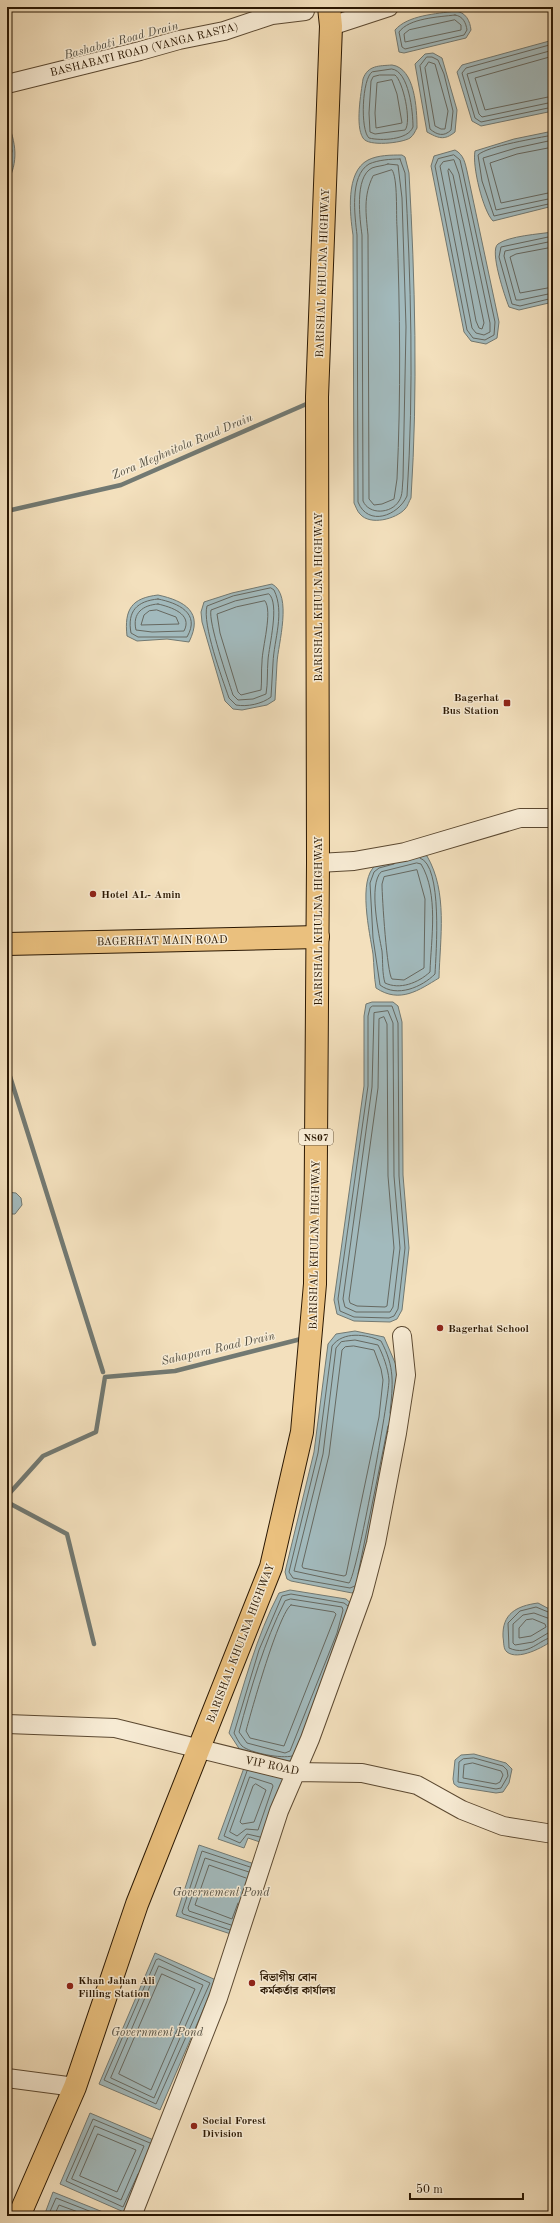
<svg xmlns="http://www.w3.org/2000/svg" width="560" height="2223" font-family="'Old Standard TT','Noto Serif Bengali',serif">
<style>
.water{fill:#a2babd;stroke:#727972}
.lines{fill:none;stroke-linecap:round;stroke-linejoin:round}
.shore{stroke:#666860;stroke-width:1}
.stream{stroke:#727972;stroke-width:4.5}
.minor-casing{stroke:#5c4931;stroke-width:20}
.major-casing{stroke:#2a1702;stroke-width:24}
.highway-casing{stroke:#2a1702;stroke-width:24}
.minor{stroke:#f7ebd4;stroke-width:18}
.major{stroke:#eac07e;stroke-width:22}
.highway{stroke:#eac07e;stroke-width:22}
.poi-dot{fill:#8f2418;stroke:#f7ebd4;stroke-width:1.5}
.labels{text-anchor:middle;stroke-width:3;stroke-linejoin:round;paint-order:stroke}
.shield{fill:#f7ebd4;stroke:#685741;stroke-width:1}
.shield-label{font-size:10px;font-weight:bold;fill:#2a1702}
.street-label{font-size:11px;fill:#2a1702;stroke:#f7ebd4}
.poi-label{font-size:11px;font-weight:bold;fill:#2a1702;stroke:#f7ebd4;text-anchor:start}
.water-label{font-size:12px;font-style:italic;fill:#545043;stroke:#f7ebd4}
</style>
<rect width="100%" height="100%" fill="#f3e0bd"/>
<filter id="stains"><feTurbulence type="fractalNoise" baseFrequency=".005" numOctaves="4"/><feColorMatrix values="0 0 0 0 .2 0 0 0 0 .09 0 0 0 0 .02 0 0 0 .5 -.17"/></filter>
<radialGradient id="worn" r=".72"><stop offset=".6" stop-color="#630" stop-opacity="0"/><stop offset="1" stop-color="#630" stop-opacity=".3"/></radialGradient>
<!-- water -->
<path class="water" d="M 455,11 C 466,12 470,21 471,30 L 466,38 L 404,53 L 399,52 L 395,30 C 408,15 436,14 455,11 Z
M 553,40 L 553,111 L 481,126 L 472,121 L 457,72 L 462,65 Z
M 433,53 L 442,58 L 457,110 L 455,132 C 444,141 438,138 427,132 L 415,64 L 425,54 Z
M 392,65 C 415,68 417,109 417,128 C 415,131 414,135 410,138 C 402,143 368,147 363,138 C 355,126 361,93 363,79 C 368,65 379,66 392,65 Z
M 7,121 C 16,142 19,162 7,183 Z
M 553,131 L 553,206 L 493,221 C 483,211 472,166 475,151 L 514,139 Z
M 455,150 C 464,155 465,163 467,171 L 499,322 L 497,338 L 486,344 L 471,341 L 464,332 L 431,166 L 434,156 Z
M 402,155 L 405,157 L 409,173 C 415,281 418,390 411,498 C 409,501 408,506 405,509 C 396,519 370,526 360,514 C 357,511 356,507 354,503 L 353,235 C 350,215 345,172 368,160 C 378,155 391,155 402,155 Z
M 553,232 L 553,302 L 519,310 L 509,307 C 505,297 489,250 498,244 C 509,236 539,234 553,232 Z
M 272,584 C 293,595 278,644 277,663 C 276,675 276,688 275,700 L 267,705 L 242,710 L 233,709 L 225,701 L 202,622 L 201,612 L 204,602 L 232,593 Z
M 158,595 C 185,601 204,612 189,642 L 167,639 L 137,641 L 127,636 C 124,609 132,598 158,595 Z
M 417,853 L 427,856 C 448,892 440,938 439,978 C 419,990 400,1004 376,988 C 374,977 374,965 373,954 C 370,934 357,879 376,865 C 384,859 407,856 417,853 Z
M 372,1002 L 393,1002 L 398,1006 L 402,1022 L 403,1175 L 409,1248 L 402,1310 L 397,1319 L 390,1322 L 354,1321 L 337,1314 L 334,1300 L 364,1086 L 364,1016 L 366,1004 Z
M 7,1192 L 16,1193 L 21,1198 L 22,1205 L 15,1214 L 7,1214 Z
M 355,1331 L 384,1337 L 396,1365 L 398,1380 L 393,1419 L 359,1587 L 352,1593 L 291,1581 L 287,1579 L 285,1572 L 314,1452 L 328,1344 L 336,1334 Z
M 290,1590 L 346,1599 L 353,1605 L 297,1759 L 286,1762 L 240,1750 L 229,1733 C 244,1685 256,1637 279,1593 Z
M 538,1603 L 553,1611 L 553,1640 C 544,1647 518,1661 507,1652 C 503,1649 504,1642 503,1637 C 502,1614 516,1606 538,1603 Z
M 474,1754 L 506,1763 L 512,1769 L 509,1783 L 503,1792 L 496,1793 L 458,1787 L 454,1784 L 453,1779 L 455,1760 L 461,1755 Z
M 245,1765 L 285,1779 L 263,1843 L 248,1838 L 244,1848 L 218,1839 Z
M 199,1845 L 266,1868 L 243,1938 L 176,1916 Z
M 155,1953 L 216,1980 L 160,2110 L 99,2084 Z
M 90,2113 L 156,2141 L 126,2213 L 60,2184 Z
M 53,2192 L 113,2216 L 44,2216 Z"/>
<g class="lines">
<!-- shore -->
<path class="shore" d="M 455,15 C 463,16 466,23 467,30 L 464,35 L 405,49 L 402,47 L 399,32 C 409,18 439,17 455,15 Z
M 455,20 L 461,25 L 461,30 L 405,42 L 404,34 L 409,30 Z
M 553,44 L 466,68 L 462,73 L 475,118 L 481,122 L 553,107
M 553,50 L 467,74 L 479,114 L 482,117 L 553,102
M 553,56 L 475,78 L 485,110 L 553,96
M 427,57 L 432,57 L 438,60 L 444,74 L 453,111 L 451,130 C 444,137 437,135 430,129 L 420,66 Z
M 429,62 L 435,64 L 448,111 L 445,129 L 441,129 L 435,126 L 425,68 Z
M 392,69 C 409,71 413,112 413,127 C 408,140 381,141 369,138 C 360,130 362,78 372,72 Z
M 380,75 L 395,75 C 403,81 412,122 405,130 L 375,134 L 370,132 L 369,113 L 371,81 L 373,77 Z
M 392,80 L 397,94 L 402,123 L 376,128 L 375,113 L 377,83 Z
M 7,131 L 12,151 L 7,173
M 553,135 C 538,138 487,146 478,155 L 482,181 L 494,216 L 553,203
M 553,140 L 516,148 L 483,158 L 496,210 L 553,198
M 553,147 L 517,154 L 490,163 L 501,203 L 553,192
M 454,155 L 460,160 L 463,173 L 495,322 L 494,335 L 485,340 L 473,338 L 467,330 L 435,166 L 438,159 Z
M 400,159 L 405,173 C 411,281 414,389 407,496 C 398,516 368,527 358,502 L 357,235 C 355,217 349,176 369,164 C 378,160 390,159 400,159 Z
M 454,160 L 459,174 L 490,323 L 490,332 L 484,335 L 476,333 L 472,328 L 440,166 L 443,162 Z
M 388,164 L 398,165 L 402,198 L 406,327 L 403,479 C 402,487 403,495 399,501 C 391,514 369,515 363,501 L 362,235 C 360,220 354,177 372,168 C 377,166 383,166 388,164 Z
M 449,169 L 453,175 L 484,323 L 482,329 L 479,328 L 476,321 L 448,171 Z
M 392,170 C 398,177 396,216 397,227 C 400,311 401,395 397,479 L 394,499 L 382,504 L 374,505 L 369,499 L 368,235 C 366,214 363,196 373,176 Z
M 553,236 L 501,247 L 499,257 L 512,304 L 520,306 L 553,298
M 553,241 L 505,251 L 504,256 L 516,300 L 520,300 L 553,293
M 553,247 L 516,254 L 510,257 L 520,293 L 553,287
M 271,588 L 274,590 C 285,613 274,639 273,663 C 272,674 272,686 271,697 C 262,704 247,707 236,705 L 229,698 C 222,678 202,624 207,606 L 233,596 Z
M 269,594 C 280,603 269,646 268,660 C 267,671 268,683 266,694 L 253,699 L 238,700 L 233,695 C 228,680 208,622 211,610 L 235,601 Z
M 158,599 C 178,603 201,613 187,637 L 138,637 L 131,633 C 127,611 137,601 158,599 Z
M 265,601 C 273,611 262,648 262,662 C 261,671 262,681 261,690 L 241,695 L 238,692 L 220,633 L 217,614 L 236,607 Z
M 158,604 C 171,607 193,614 184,631 L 152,632 L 136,630 C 132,613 143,605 158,604 Z
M 157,610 L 176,617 L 179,624 L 141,625 L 144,615 L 149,611 Z
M 417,863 L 421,864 C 439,894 431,939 430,972 C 418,983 400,990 385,983 C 382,973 383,962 382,951 C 379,935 368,884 381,872 Z
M 394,864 L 379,868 L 374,872 L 370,883 L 373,938 L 380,985 C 397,998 422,987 435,974 C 436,954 443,865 420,858
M 417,870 L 425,899 L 424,968 L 404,980 L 392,979 C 387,974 382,897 382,884 L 384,877 Z
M 373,1006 L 392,1006 L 398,1023 L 399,1176 L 405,1248 L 398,1309 L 394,1316 L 389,1318 L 354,1317 L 340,1311 L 338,1299 L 368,1086 L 368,1016 L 370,1008 Z
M 388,1011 L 393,1023 L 394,1176 L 400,1248 L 393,1307 L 390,1312 L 356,1312 L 345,1307 L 343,1299 L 372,1087 L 374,1013 Z
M 384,1017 L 387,1024 L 388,1176 L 394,1248 L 387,1306 L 385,1307 L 357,1306 L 350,1303 L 349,1299 L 378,1088 L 379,1019 Z
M 346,1341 L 355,1340 L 378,1345 C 383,1355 388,1368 389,1380 C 389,1399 357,1575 349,1583 L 294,1571 L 323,1454 L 336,1348 L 341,1342 Z
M 354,1346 L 374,1350 L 381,1369 L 383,1380 L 379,1417 L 346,1575 L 344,1576 L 303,1568 L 302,1566 L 329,1455 L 342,1350 L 345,1347 Z
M 358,1574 L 388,1426
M 355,1586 L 350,1588 L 293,1578 L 289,1572 L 318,1453 L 332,1346 C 343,1331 366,1334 381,1341 C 395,1367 393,1384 390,1413
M 291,1599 L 342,1607 L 343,1610 L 337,1633 L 290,1751 L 285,1753 L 247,1743 L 239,1732 C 251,1688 264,1642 285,1601 Z
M 291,1605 L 334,1612 L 336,1614 L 284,1746 L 250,1738 L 246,1731 C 251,1712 279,1612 291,1605 Z
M 553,1614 L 536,1607 L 520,1611 L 508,1623 L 509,1648 C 529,1657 539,1639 553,1637
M 533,1619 L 545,1624 L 546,1627 L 531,1636 L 519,1638 L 519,1628 L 526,1620 Z
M 553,1620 L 534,1613 L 523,1615 L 513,1624 L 513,1643 L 515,1645 L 533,1642 L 548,1633 L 553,1632
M 292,1756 C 282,1759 250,1753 242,1746 C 239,1743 236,1737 234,1733 L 259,1650 L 282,1596 L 291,1594 L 344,1603 L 348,1606
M 474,1758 L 503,1766 L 507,1770 L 508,1776 L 501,1788 L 496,1789 L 458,1782 L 459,1762 L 463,1759 Z
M 473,1763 L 501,1771 L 503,1775 L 500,1782 L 496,1784 L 463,1778 L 464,1765 Z
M 247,1771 L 224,1836 L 240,1843 L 247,1834 L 260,1837
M 250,1777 L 272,1784 L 273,1786 L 258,1830 L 246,1829 L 237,1836 L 230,1832 Z
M 256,1784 L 266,1790 L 254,1822 L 242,1824 L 240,1822 L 253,1786 Z
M 238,1903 L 232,1919 L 195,1905 L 209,1865 L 246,1878
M 231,1925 L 189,1911 L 188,1908 L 205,1858 L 249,1872
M 230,1930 L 183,1914 L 182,1912 L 202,1851 L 250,1867
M 159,1959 L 210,1983 L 156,2104 L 104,2080 L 156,1960 Z
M 159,1966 L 203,1985 L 154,2098 L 111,2078 Z
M 162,1974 L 195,1989 L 151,2090 L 119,2074 Z
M 95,2126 L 144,2146 L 121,2200 L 72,2179 Z
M 98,2134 L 136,2150 L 117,2192 L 80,2176 Z
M 138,2174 L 123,2207 L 66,2181 L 93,2119 L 150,2143
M 48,2216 L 56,2198 L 102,2216
M 54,2216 L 59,2205 L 89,2216"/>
<!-- stream -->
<path class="stream" d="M 7,511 L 121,485 L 311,402
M 7,1067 L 103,1372
M 7,1496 L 43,1456 L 96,1432 L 105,1377 L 175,1371 L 305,1338
M 7,1502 L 67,1534 L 94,1644"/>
<defs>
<path id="minor" d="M 331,26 L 389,7
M 7,84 L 140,51 L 179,40 L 224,31 L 272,15 L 305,11
M 318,863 L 354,861 L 405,852 L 520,818 L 553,818
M 7,1724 L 115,1728 L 294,1772 L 362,1773 L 417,1785 L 462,1810 L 503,1826 L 553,1834
M 7,2078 L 75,2087
M 132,2216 L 218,1998 L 279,1811 L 310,1739 L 363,1593 L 376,1543 L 397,1433 L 406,1375 L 402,1336"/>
<path id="major" d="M 7,944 L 318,937"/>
<path id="highway" d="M 19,2216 L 75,2087 L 137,1904 L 271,1567 L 302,1432 L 315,1284 L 318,863 L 317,397 L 331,26 L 329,7"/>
</defs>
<!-- minor casing -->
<use href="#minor" class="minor-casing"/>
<!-- major casing -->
<use href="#major" class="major-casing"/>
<!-- highway casing -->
<use href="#highway" class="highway-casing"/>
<!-- minor -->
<use href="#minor" class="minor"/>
<!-- major -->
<use href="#major" class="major"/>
<!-- highway -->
<use href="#highway" class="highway"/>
</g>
<!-- markers -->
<g class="poi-dot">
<rect x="503" y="699" width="8" height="8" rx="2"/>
<circle cx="93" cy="894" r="4"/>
<circle cx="440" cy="1328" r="4"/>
<circle cx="252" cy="1983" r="4"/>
<circle cx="70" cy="1986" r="4"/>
<circle cx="194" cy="2126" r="4"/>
</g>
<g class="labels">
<!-- shield labels -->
<rect class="shield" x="299" y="1129" width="34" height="16" rx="3"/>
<g class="shield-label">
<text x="316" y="1141">N807</text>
</g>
<!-- street labels -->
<g class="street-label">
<text transform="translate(144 49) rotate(-14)" y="4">BASHABATI ROAD (VANGA RASTA)</text>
<text transform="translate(322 273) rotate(-88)" y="4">BARISHAL KHULNA HIGHWAY</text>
<text transform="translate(318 597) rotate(-90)" y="4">BARISHAL KHULNA HIGHWAY</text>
<text transform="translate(318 921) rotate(-90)" y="4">BARISHAL KHULNA HIGHWAY</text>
<text transform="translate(162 940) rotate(-1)" y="4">BAGERHAT MAIN ROAD</text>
<text transform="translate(314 1245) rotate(-89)" y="4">BARISHAL KHULNA HIGHWAY</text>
<text transform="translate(240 1643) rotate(-69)" y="4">BARISHAL KHULNA HIGHWAY</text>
<text transform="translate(272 1765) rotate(12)" y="4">VIP ROAD</text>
</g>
<!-- poi labels -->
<g class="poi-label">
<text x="499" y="701" text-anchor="end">Bagerhat<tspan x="499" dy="13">Bus Station</tspan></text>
<text x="101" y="898">Hotel AL- Amin</text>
<text x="448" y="1332">Bagerhat School</text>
<text x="260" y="1981">বিভাগীয় বোন<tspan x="260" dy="13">কর্মকর্তার কার্যালয়</tspan></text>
<text x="78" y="1984">Khan Jahan Ali<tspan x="78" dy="13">Filling Station</tspan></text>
<text x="202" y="2124">Social Forest<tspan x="202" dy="13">Division</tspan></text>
</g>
<!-- water labels -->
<g class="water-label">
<text transform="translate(121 40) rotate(-15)" y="4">Bashabati Road Drain</text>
<text transform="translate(182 446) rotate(-23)" y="4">Zora Meghnitola Road Drain</text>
<text transform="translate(218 1348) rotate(-13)" y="4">Sahapara Road Drain</text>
<text x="221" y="1896">Governement Pond</text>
<text x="157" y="2036">Government Pond</text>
</g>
</g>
<!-- margin -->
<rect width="560" height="2223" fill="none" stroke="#f3e0bd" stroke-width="24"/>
<rect x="8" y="8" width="544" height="2207" fill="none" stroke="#2a1702" stroke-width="2"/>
<rect x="12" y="12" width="536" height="2199" fill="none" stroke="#2a1702"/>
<!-- scale -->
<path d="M410 2193v6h113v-6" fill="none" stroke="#2a1702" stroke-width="2"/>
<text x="416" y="2193" font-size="12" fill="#2a1702" stroke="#f7ebd4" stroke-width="3" paint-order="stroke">50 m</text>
<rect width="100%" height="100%" filter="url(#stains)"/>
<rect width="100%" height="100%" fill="url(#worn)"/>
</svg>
